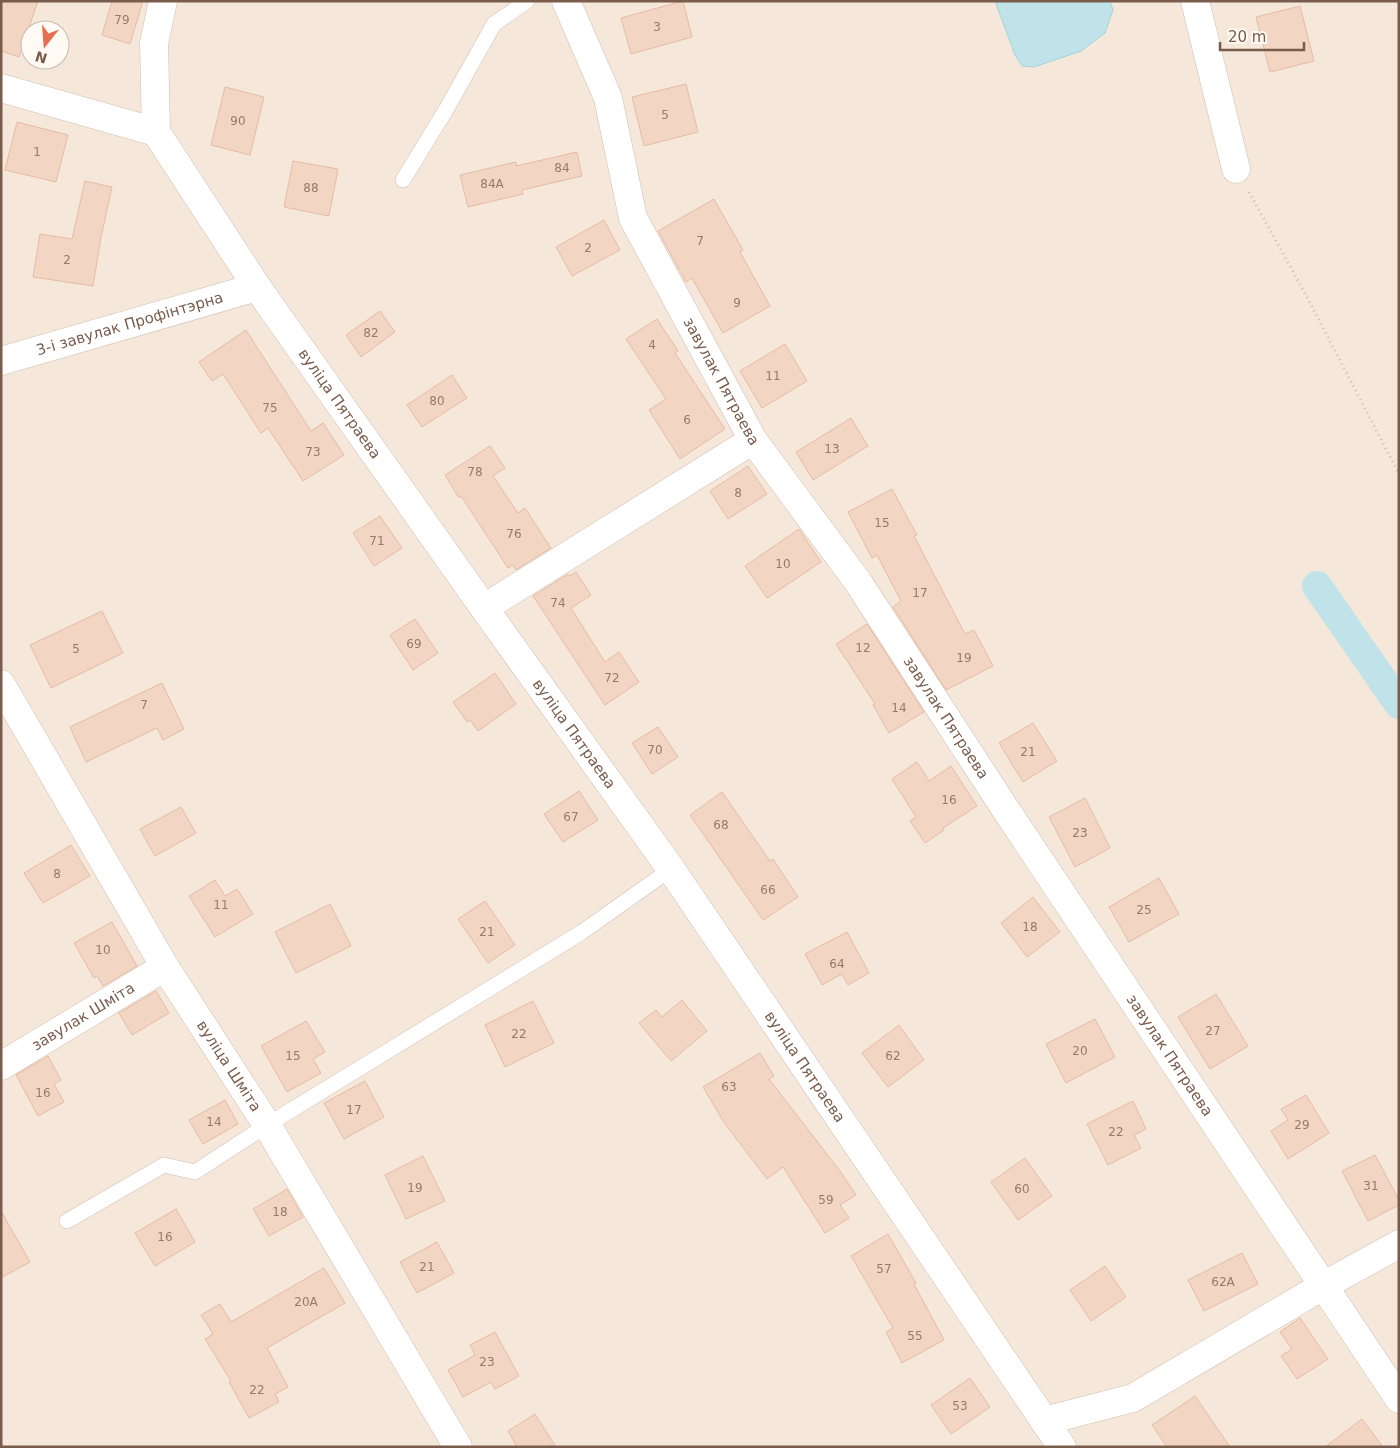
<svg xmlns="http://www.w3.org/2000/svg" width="1400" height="1448" font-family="'DejaVu Sans',sans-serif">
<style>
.residential{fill:#f5e8da;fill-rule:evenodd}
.water{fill:#bfe3e8;stroke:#a5d3da}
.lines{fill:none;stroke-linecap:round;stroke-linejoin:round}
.canal{stroke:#bfe3e8;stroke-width:30}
.building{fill:#f3d5c3;stroke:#e6bba3}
.lane-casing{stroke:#d1beb0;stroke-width:16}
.street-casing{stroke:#d1beb0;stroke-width:29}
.path{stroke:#d9b8a5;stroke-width:3;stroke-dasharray:1 4;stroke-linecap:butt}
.lane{stroke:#fff;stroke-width:15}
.street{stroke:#fff;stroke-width:28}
.labels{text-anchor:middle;stroke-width:4;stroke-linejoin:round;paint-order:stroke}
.number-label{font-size:12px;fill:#987a6a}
.street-label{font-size:15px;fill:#7a5c4d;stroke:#fffaf3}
</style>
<rect width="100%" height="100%" fill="#fdf6ec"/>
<!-- residential -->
<path class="residential" d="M 1,1 L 1399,1 L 1399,1447 L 1,1447 ZM 30,30 L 60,30 L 60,60 L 30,60 Z"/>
<!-- water -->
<path class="water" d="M 995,1 L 1110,1 L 1113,10 L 1105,33 L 1081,51 L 1034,67 L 1022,66 L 1015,55 Z"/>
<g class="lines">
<!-- canal -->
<path class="canal" d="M 1317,586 L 1399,704"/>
</g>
<!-- building -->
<path class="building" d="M 1,1 L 38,1 L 19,57 L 1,51 Z
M 112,1 L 143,1 L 130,44 L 102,35 Z
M 683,1 L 692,37 L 631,54 L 621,18 Z
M 1300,6 L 1314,61 L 1270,72 L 1256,17 Z
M 686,84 L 698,132 L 644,146 L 632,97 Z
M 225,87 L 264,97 L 250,155 L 211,145 Z
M 17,122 L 68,135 L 56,182 L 5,170 Z
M 577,152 L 582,176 L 522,190 L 523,194 L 468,207 L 460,175 L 516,162 L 516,166 Z
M 293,161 L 338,169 L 329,216 L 284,207 Z
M 85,181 L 112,187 L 101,237 L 93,286 L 33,277 L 40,234 L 72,239 Z
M 714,199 L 743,250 L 740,252 L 770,306 L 723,333 L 692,278 L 686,282 L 658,231 Z
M 604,220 L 620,250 L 572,276 L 556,247 Z
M 380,311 L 395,332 L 361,357 L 346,335 Z
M 657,319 L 678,351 L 675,353 L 725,429 L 680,459 L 649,410 L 666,399 L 626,339 Z
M 246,330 L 311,431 L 323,423 L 344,455 L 303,481 L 268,428 L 261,433 L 223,374 L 212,381 L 199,362 Z
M 785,344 L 807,381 L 762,408 L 740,371 Z
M 452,375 L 467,398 L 422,427 L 407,405 Z
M 851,418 L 868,446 L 813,480 L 796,452 Z
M 490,446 L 505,468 L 493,476 L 518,513 L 525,508 L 551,548 L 516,570 L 513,565 L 508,568 L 461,496 L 459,498 L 445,475 Z
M 748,466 L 767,494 L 728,519 L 710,491 Z
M 892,489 L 917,535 L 914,536 L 965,634 L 974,630 L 993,666 L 946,690 L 893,607 L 901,601 L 877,555 L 872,558 L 848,512 Z
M 380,516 L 402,548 L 374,566 L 353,533 Z
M 799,529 L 821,562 L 767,598 L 745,566 Z
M 576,572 L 591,595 L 571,608 L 605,662 L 619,652 L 639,682 L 605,705 L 533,596 L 568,574 L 570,576 Z
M 102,611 L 123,653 L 51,688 L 30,645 Z
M 415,619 L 438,653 L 413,670 L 390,635 Z
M 867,624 L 924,712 L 889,733 L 873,705 L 875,704 L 836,644 Z
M 495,673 L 516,704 L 478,731 L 470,720 L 467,722 L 453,702 Z
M 162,683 L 184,729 L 163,740 L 157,728 L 86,762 L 70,727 Z
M 1033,723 L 1057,761 L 1023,782 L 999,743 Z
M 658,727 L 678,757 L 652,774 L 632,743 Z
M 917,762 L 929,781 L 951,766 L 977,806 L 943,828 L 944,830 L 925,843 L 910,821 L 916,817 L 892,779 Z
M 579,791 L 598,820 L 563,842 L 544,814 Z
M 722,792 L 770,861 L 773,859 L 798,897 L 763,920 L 690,815 Z
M 1085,798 L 1110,848 L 1075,867 L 1049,817 Z
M 181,807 L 196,833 L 155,856 L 140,829 Z
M 71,845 L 90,876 L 43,903 L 24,873 Z
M 1159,878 L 1179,914 L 1129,942 L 1109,907 Z
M 215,880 L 225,896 L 237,889 L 253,914 L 215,937 L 189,896 Z
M 1033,897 L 1060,932 L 1027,957 L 1001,923 Z
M 485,901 L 515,945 L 488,963 L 458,919 Z
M 330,904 L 351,946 L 296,973 L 275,932 Z
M 112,922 L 137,966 L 103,986 L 97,976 L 94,978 L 74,943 Z
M 847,932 L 869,973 L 848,985 L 842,974 L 822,985 L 805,954 Z
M 156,991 L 169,1013 L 132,1035 L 119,1013 Z
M 1216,994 L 1248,1046 L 1210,1069 L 1178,1017 Z
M 682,1000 L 707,1031 L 671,1061 L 639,1023 L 656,1010 L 662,1017 Z
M 533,1001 L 554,1043 L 505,1067 L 485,1025 Z
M 1095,1019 L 1115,1057 L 1066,1083 L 1046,1044 Z
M 306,1021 L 325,1052 L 313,1059 L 321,1073 L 287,1092 L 261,1046 Z
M 899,1025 L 924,1060 L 888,1087 L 862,1053 Z
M 760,1053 L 774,1076 L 769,1079 L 840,1171 L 856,1195 L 840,1205 L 849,1218 L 825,1233 L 783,1167 L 767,1179 L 723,1121 L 703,1087 Z
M 48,1056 L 61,1080 L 54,1084 L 64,1102 L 38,1116 L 16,1075 Z
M 365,1081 L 384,1117 L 344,1139 L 324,1103 Z
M 1306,1095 L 1329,1133 L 1288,1159 L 1271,1131 L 1288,1120 L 1281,1109 Z
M 225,1100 L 238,1124 L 203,1144 L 189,1120 Z
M 1133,1101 L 1146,1129 L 1134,1135 L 1141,1148 L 1108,1165 L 1087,1124 Z
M 1375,1155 L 1399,1200 L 1399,1205 L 1368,1221 L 1342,1171 Z
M 423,1156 L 445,1201 L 406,1219 L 385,1175 Z
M 1025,1158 L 1052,1196 L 1018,1220 L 991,1182 Z
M 287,1189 L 303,1217 L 269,1236 L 253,1209 Z
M 176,1209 L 195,1242 L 155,1266 L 135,1233 Z
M 1,1211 L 30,1262 L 1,1278 Z
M 888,1234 L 916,1283 L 914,1284 L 944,1340 L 902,1363 L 886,1332 L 893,1328 L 851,1256 Z
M 437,1242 L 454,1273 L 417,1293 L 400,1262 Z
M 1242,1253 L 1258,1284 L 1204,1311 L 1188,1280 Z
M 1105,1266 L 1126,1297 L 1091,1321 L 1070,1290 Z
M 324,1268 L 345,1303 L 267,1348 L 288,1387 L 275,1394 L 279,1402 L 249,1418 L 229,1382 L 231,1381 L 205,1339 L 213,1334 L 201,1315 L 220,1304 L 231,1322 Z
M 1300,1318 L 1328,1359 L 1297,1379 L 1281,1356 L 1292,1349 L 1280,1332 Z
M 495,1332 L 519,1376 L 495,1389 L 491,1382 L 463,1397 L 448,1370 L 475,1355 L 470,1345 Z
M 970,1378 L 990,1407 L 951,1434 L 931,1405 Z
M 1195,1396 L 1230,1447 L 1167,1447 L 1152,1425 Z
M 535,1414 L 556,1447 L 517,1447 L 508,1431 Z
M 1362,1419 L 1383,1447 L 1325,1447 Z"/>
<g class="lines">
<defs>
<path id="lane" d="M 403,180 L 447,108 L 494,24 L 527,1
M 67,1221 L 164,1165 L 195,1172 L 267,1125 L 582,932 L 671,869"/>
<g id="street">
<path id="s1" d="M 163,1 L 154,43 L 156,132 L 257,287 L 484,608 L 671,869 L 1062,1447"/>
<path id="s2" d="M 566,1 L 608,98 L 633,218 L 753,440 L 858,582 L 1004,807 L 1399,1399"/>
<path d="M 1195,1 L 1236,169"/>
<path d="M 1,88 L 156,132"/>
<path id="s3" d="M 1,361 L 257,287"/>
<path d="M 484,608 L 753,440"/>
<path id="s4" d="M 1,684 L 165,967 L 267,1125 L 458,1447"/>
<path id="s5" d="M 1,1066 L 165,967"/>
<path d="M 1044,1421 L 1133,1398 L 1323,1286 L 1399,1244"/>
</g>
</defs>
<!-- lane casing -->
<use href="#lane" class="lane-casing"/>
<!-- street casing -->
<use href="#street" class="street-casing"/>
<!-- path -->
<path class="path" d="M 1249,192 L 1307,297 L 1399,474"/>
<!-- lane -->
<use href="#lane" class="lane"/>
<!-- street -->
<use href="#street" class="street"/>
</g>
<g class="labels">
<!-- number labels -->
<g class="number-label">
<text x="122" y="24">79</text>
<text x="657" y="31">3</text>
<text x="665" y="119">5</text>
<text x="238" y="125">90</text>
<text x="37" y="156">1</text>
<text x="562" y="172">84</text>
<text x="492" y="188">84А</text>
<text x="311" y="192">88</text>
<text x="700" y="245">7</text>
<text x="588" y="252">2</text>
<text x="67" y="264">2</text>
<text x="737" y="307">9</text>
<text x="371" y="337">82</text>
<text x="652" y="349">4</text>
<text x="773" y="380">11</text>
<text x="437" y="405">80</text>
<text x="270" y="412">75</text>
<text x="687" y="424">6</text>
<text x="832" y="453">13</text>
<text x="313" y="456">73</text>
<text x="475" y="476">78</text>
<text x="738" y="497">8</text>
<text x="882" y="527">15</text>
<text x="514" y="538">76</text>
<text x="377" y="545">71</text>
<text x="783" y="568">10</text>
<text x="920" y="597">17</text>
<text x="558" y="607">74</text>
<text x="414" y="648">69</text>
<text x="863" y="652">12</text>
<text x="76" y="653">5</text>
<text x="964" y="662">19</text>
<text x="612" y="682">72</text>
<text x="144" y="709">7</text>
<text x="899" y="712">14</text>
<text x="655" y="754">70</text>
<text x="1028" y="756">21</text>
<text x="949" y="804">16</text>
<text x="571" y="821">67</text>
<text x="721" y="829">68</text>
<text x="1080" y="837">23</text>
<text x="57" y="878">8</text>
<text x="768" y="894">66</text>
<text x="221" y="909">11</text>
<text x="1144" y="914">25</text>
<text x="1030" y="931">18</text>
<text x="487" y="936">21</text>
<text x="103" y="954">10</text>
<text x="837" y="968">64</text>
<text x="1213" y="1035">27</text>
<text x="519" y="1038">22</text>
<text x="1080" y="1055">20</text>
<text x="293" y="1060">15</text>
<text x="893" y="1060">62</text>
<text x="729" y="1091">63</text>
<text x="43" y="1097">16</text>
<text x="354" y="1114">17</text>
<text x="214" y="1126">14</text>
<text x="1302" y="1129">29</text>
<text x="1116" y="1136">22</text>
<text x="1371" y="1190">31</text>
<text x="415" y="1192">19</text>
<text x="1022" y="1193">60</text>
<text x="826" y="1204">59</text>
<text x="280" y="1216">18</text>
<text x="165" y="1241">16</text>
<text x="427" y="1271">21</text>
<text x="884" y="1273">57</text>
<text x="1223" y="1286">62А</text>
<text x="306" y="1306">20А</text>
<text x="915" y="1340">55</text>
<text x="487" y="1366">23</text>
<text x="257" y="1394">22</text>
<text x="960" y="1410">53</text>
</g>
<!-- street labels -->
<g class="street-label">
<text dy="5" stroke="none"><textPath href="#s3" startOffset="134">3-і завулак Профінтэрна</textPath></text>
<text dy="5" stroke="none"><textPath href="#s2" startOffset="414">завулак Пятраева</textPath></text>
<text dy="5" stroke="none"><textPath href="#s1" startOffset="460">вуліца Пятраева</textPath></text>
<text dy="5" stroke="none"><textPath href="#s2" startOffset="819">завулак Пятраева</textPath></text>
<text dy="5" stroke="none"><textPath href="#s1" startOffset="865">вуліца Пятраева</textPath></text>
<text dy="5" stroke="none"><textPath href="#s5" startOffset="96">завулак Шміта</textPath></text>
<text dy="5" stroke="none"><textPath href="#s2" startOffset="1224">завулак Пятраева</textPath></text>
<text dy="5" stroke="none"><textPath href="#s4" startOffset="445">вуліца Шміта</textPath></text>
<text dy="5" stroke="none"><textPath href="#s1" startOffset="1270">вуліца Пятраева</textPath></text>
</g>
</g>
<!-- border -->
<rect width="1400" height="1448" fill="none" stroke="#7a5c4d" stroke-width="5"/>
<!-- north arrow -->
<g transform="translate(45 45) rotate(197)"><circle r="24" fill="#fffaf3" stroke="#cabbb1"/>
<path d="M0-4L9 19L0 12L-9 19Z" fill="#e76f51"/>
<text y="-8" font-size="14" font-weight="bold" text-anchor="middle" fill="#7a5c4d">N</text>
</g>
<!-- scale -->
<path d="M1220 42v8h84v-8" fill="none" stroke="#7a5c4d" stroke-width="2.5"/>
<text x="1228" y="42" font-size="15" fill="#7a5c4d" stroke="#fffaf3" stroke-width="4" paint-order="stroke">20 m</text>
</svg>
